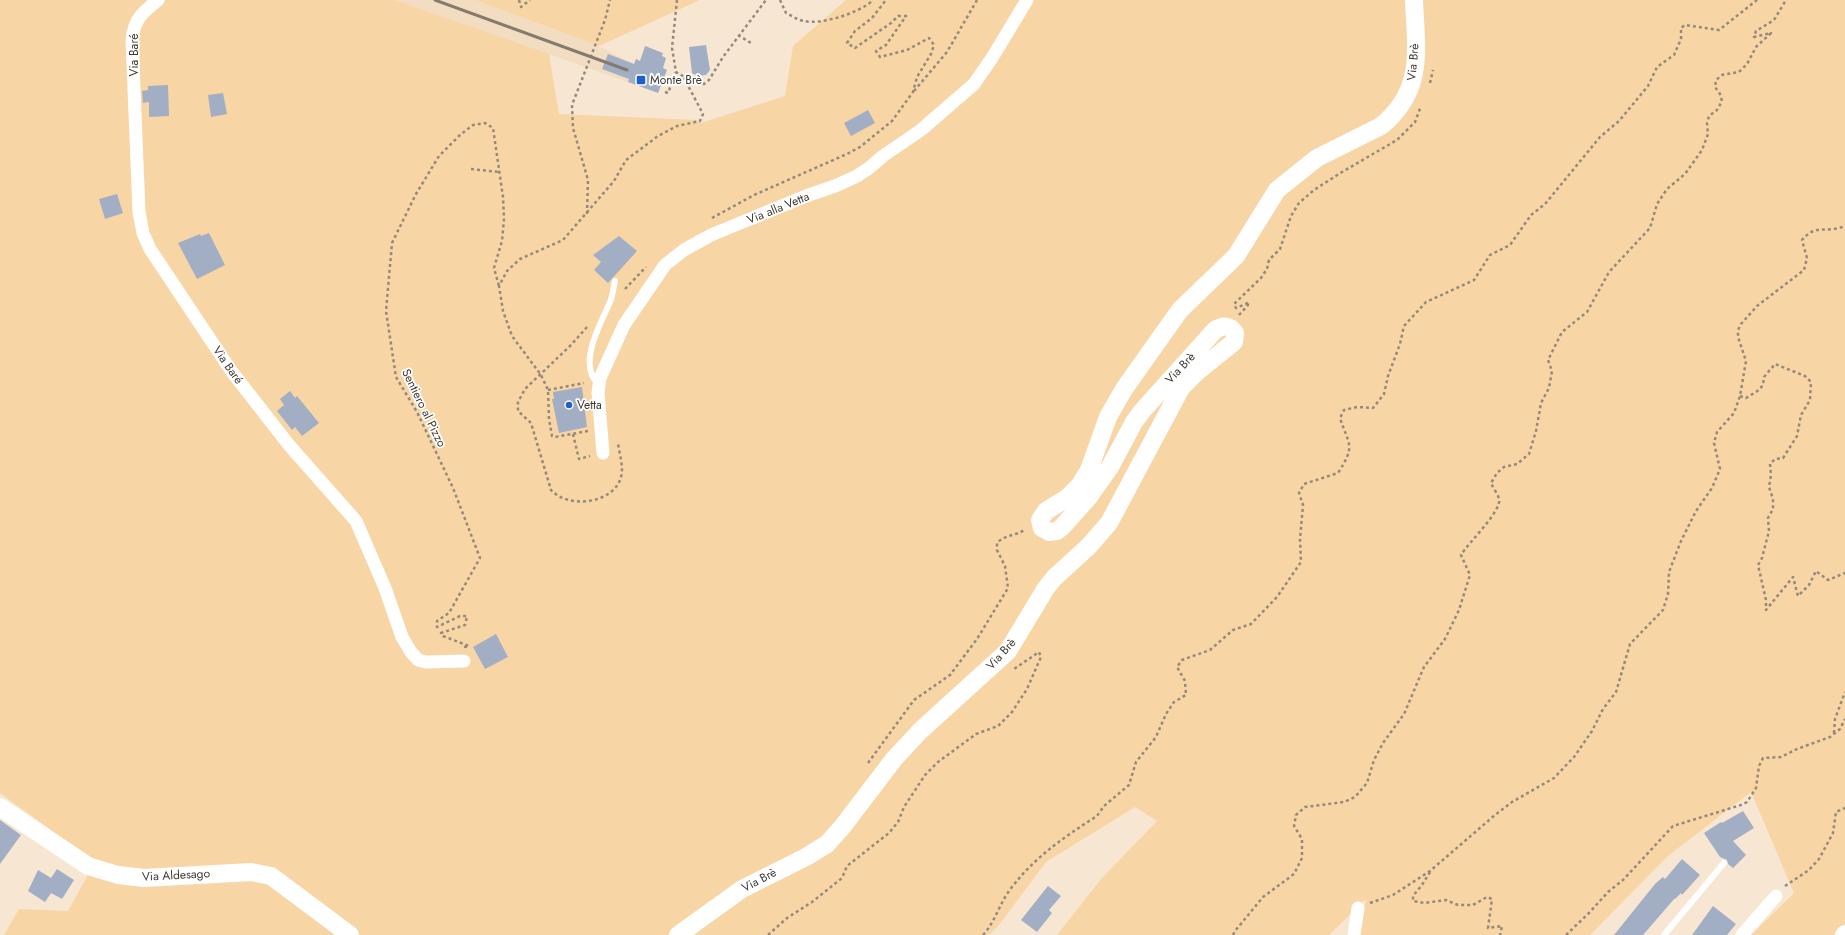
<svg xmlns="http://www.w3.org/2000/svg" width="1845" height="935" font-family="Jost,sans-serif">
<style>
.built{fill:#f2ddc2}
.green{fill:#f8d5a5}
.building{fill:#a1aec3}
.lines{fill:none;stroke-linecap:round;stroke-linejoin:round}
.path{stroke:#948a7c;stroke-width:2.5;stroke-dasharray:3 3;stroke-linecap:butt}
.lane{stroke:#fff;stroke-width:6}
.street{stroke:#fff;stroke-width:13}
.secondary{stroke:#fff;stroke-width:18}
.rail{stroke:#847a6d;stroke-width:3}
.poi-dot{fill:#1e60cc;stroke:#fff;stroke-width:1.5}
.labels{text-anchor:middle;stroke-width:3.5;stroke-linejoin:round;paint-order:stroke}
.street-label{font-size:12px;fill:#3e3830;stroke:#fff}
.poi-label{font-size:12px;fill:#3e3830;stroke:#fff;text-anchor:start}
</style>
<rect width="100%" height="100%" fill="#f7e7d2"/>
<!-- built -->
<path class="built" d="M 395,0 L 475,0 L 599,46 L 634,64 L 628,82 Z"/>
<!-- green -->
<path class="green" d="M 0,0 L 395,0 L 549,54 L 559,114 L 697,120 L 701,123 L 785,96 L 793,46 L 846,0 L 1845,0 L 1845,927 L 1835,935 L 1751,935 L 1794,893 L 1751,792 L 1668,856 L 1590,935 L 1359,935 L 1366,899 L 1329,935 L 1057,935 L 1101,879 L 1157,821 L 1135,807 L 1046,862 L 999,925 L 989,935 L 4,935 L 19,909 L 68,911 L 95,862 L 0,793 Z
M 475,0 L 700,0 L 599,46 Z"/>
<!-- building -->
<path class="building" d="M 706,45 L 710,70 L 706,75 L 697,76 L 692,73 L 689,47 Z
M 645,46 L 663,53 L 662,56 L 666,58 L 663,68 L 667,70 L 658,93 L 628,82 L 629,79 L 602,69 L 608,54 L 634,64 L 636,59 L 640,61 Z
M 168,85 L 169,116 L 149,117 L 149,102 L 143,103 L 142,91 L 148,90 L 148,86 Z
M 223,93 L 227,114 L 211,117 L 208,95 Z
M 868,110 L 875,123 L 851,136 L 844,123 Z
M 117,194 L 123,213 L 105,219 L 99,199 Z
M 209,233 L 225,265 L 197,279 L 178,243 L 200,234 L 201,236 Z
M 619,236 L 637,251 L 608,283 L 594,270 L 601,262 L 593,255 Z
M 582,387 L 587,427 L 559,433 L 552,399 L 554,399 L 553,392 Z
M 290,391 L 295,398 L 297,396 L 319,423 L 302,436 L 295,427 L 292,430 L 277,411 L 284,405 L 280,399 Z
M 496,634 L 508,657 L 485,669 L 473,647 Z
M 1743,811 L 1754,828 L 1733,841 L 1746,855 L 1733,868 L 1728,864 L 1727,860 L 1720,857 L 1704,833 L 1721,822 L 1722,823 Z
M 0,820 L 21,835 L 0,864 Z
M 1682,859 L 1700,875 L 1682,895 L 1681,893 L 1675,899 L 1675,898 L 1643,935 L 1614,935 L 1655,884 L 1663,877 L 1665,879 Z
M 57,869 L 74,880 L 62,899 L 51,893 L 45,902 L 28,891 L 38,870 L 51,878 Z
M 1048,886 L 1061,896 L 1049,910 L 1052,913 L 1037,932 L 1021,920 Z
M 1713,906 L 1736,924 L 1727,935 L 1692,935 Z"/>
<g class="lines">
<!-- path -->
<path class="path" d="M 519,0 L 521,7 L 530,0
M 677,0 L 672,48 L 676,72 L 688,79 L 704,84 L 709,80 L 723,57 L 766,0
M 780,0 L 786,13 C 792,16 798,20 804,21 C 821,25 860,13 873,0
M 738,35 L 751,43
M 1430,83 L 1433,70
M 914,91 L 947,52 L 977,0
M 665,92 L 668,93 L 676,72
M 471,169 L 499,172
M 587,214 L 588,180 L 573,128 L 572,105 L 605,20 L 610,0
M 712,218 L 754,195 L 847,154 L 860,147 L 892,121 L 913,92 L 917,77 L 931,54 L 934,45 L 929,38 L 907,50 L 880,57 L 876,51 L 886,45 L 906,16 L 898,16 L 891,23 L 855,48 L 847,43 L 855,31 L 872,18 L 886,0
M 625,289 L 646,267
M 1248,303 L 1236,308 L 1234,304 L 1261,278 L 1267,269 L 1269,260 L 1280,249 L 1291,216 L 1299,203 L 1314,190 L 1342,172 L 1397,140 L 1415,122 L 1421,106
M 1239,315 L 1248,305 L 1248,303
M 587,327 L 571,345 L 525,389 L 518,402 L 518,411 L 531,423 L 551,490 C 568,509 614,504 621,477 C 624,467 619,453 618,443
M 548,390 L 584,383
M 1740,396 L 1746,398 L 1759,390 L 1763,385 L 1764,377 L 1775,364 L 1805,376 L 1811,382 L 1810,400 L 1801,415 L 1797,436 L 1783,458 L 1775,459 L 1770,464 L 1771,475 L 1769,487 L 1773,499 L 1773,509 L 1768,518 L 1769,531 L 1762,558 L 1758,565 L 1766,600 L 1766,610 L 1793,577 L 1798,596 L 1809,585 L 1816,571 L 1828,580 L 1845,573
M 588,431 L 555,437 L 552,436 L 549,419 L 548,390 L 541,375 L 512,336 L 503,311 L 499,286 L 507,271 L 520,259 L 563,240 L 614,181 L 626,160 L 658,136 L 677,126 L 700,121 L 703,114 L 684,78
M 573,434 L 579,459 L 590,456
M 464,647 L 469,646 L 443,636 L 441,633 L 465,625 L 467,616 L 460,616 L 437,627 L 437,621 L 449,613 L 480,558 L 453,488 L 417,412 L 396,377 L 386,311 L 392,243 L 416,194 L 439,156 L 460,135 L 473,125 L 485,123 L 493,128 L 503,197 L 504,219 L 502,241 L 494,268 L 499,286
M 1834,733 L 1835,719 L 1845,692
M 868,763 L 914,700 L 950,675 L 977,639 L 1008,588 L 1005,566 L 997,550 L 997,543 C 1006,534 1016,536 1026,529
M 1430,872 L 1422,885 L 1413,896 L 1413,901 L 1424,903 L 1446,900 L 1458,905 L 1473,905 L 1487,897 L 1492,899 L 1488,928 L 1502,926 L 1500,935
M 1785,886 L 1809,870 L 1819,859 L 1833,833 L 1836,812 L 1845,808
M 1370,903 L 1393,895 L 1430,871 L 1495,815 L 1512,802 L 1554,778 L 1574,757 L 1592,731 L 1603,709 L 1616,692 L 1630,644 L 1663,610 L 1668,594 L 1669,572 L 1681,541 L 1696,511 L 1712,488 L 1720,469 L 1714,443 L 1717,432 L 1734,413 L 1740,396 L 1746,361 L 1738,337 L 1738,330 L 1741,324 L 1757,306 L 1804,270 L 1807,258 L 1802,240 C 1816,223 1826,234 1845,226
M 768,935 L 787,918 L 812,902 L 842,878 L 847,866 L 889,833 L 898,822 L 904,807 L 925,775 L 938,762 L 976,734 L 998,726 L 1012,712 L 1027,689 L 1041,657 L 1039,652 L 1014,669
M 983,935 C 995,922 999,905 1009,891 C 1033,858 1064,837 1097,816 L 1104,806 L 1129,785 L 1136,762 L 1156,737 L 1166,714 L 1174,702 L 1186,695 L 1185,681 L 1177,667 L 1182,660 L 1210,650 L 1233,630 L 1251,624 L 1277,597 L 1301,562 L 1300,539 L 1303,505 L 1299,493 L 1304,484 L 1338,473 C 1356,445 1349,446 1340,418 L 1344,410 L 1357,407 L 1373,408 L 1384,394 L 1388,376 L 1400,344 L 1404,326 L 1426,302 L 1474,280 L 1490,255 L 1510,245 L 1531,215 L 1545,204 L 1600,137 L 1619,121 L 1648,86 L 1657,67 L 1674,55 L 1681,39 L 1681,28 L 1685,25 L 1719,30 L 1757,0
M 1233,935 L 1235,931 L 1263,897 L 1294,874 L 1302,858 L 1302,839 L 1294,826 L 1296,815 L 1305,807 L 1344,802 L 1355,797 L 1367,783 L 1374,760 L 1383,743 L 1404,714 L 1424,667 L 1445,639 L 1459,610 L 1470,575 L 1461,555 C 1468,543 1502,511 1499,499 C 1498,494 1493,488 1491,483 L 1497,473 L 1504,467 L 1517,464 L 1529,454 L 1536,431 L 1541,403 L 1549,388 L 1552,371 L 1548,360 L 1562,332 L 1587,312 L 1609,272 L 1650,228 L 1657,204 L 1667,189 L 1685,174 L 1702,150 L 1708,134 L 1707,123 L 1709,116 L 1717,110 L 1722,101 L 1720,94 L 1715,87 L 1716,80 L 1722,75 L 1739,72 L 1747,64 L 1756,47 L 1771,33 L 1754,37 L 1756,31 L 1774,20 L 1786,0
M 1566,935 L 1589,913 L 1608,892 L 1623,880 L 1673,826 L 1741,805 L 1747,802 L 1756,788 L 1759,766 L 1763,758 L 1781,757 L 1797,749 L 1830,737 L 1840,729 L 1845,719"/>
<!-- lane -->
<path class="lane" d="M 598,384 C 577,364 601,323 610,302 C 613,296 613,288 615,281
M 1664,935 L 1724,863"/>
<!-- street -->
<path class="street" d="M 158,0 C 142,13 134,19 132,40 L 139,212 L 143,233 L 150,249 L 232,372 L 289,445 L 356,521 L 385,588 L 402,637 L 411,652 L 418,660 L 426,662 L 464,661
M 603,453 L 598,393 L 600,378 L 624,325 L 665,265 L 684,250 L 711,235 L 806,196 L 835,186 L 857,176 L 869,168 L 883,156 L 921,130 L 974,84 L 992,58 L 1027,0
M 1354,935 L 1358,908
M 1742,935 L 1776,896"/>
<!-- secondary -->
<path class="secondary" d="M 0,807 L 88,866 L 118,875 L 144,878 L 251,872 L 271,876 L 350,935
M 678,935 L 742,889 L 806,857 L 827,844 L 843,826 L 894,759 L 920,731 L 1008,651 L 1046,588 L 1054,578 L 1089,546 L 1109,523 L 1181,388 L 1198,371 L 1234,342 L 1235,333 C 1230,325 1223,325 1215,330 L 1143,410 L 1134,422 L 1110,467 L 1088,498 L 1062,527 L 1057,531 L 1049,532 L 1042,528 L 1040,520 L 1046,511 L 1067,498 L 1080,485 L 1089,470 L 1108,417 L 1124,389 L 1180,310 L 1236,256 L 1277,190 L 1317,158 L 1381,126 C 1425,90 1416,50 1414,0
M 1844,935 L 1845,934"/>
<!-- rail -->
<path class="rail" d="M 435,0 L 627,70"/>
</g>
<!-- markers -->
<g class="poi-dot">
<rect x="636" y="75" width="10" height="10" rx="2"/>
<circle cx="569" cy="405" r="4"/>
</g>
<g class="labels">
<!-- street labels -->
<g class="street-label">
<text transform="translate(134 55) rotate(-90)" y="4">Via Baré</text>
<text transform="translate(1413 62) rotate(-85)" y="4">Via Brè</text>
<text transform="translate(778 208) rotate(-22)" y="4">Via alla Vetta</text>
<text transform="translate(228 365) rotate(55)" y="4">Via Baré</text>
<text transform="translate(1180 368) rotate(-47)" y="4">Via Brè</text>
<text transform="translate(424 408) rotate(64)" y="4">Sentiero al Pizzo</text>
<text transform="translate(1001 654) rotate(-48)" y="4">Via Brè</text>
<text transform="translate(176 875) rotate(-3)" y="4">Via Aldesago</text>
<text transform="translate(759 880) rotate(-28)" y="4">Via Brè</text>
</g>
<!-- poi labels -->
<g class="poi-label">
<text x="650" y="84">Monte Brè</text>
<text x="577" y="409">Vetta</text>
</g>
</g>
</svg>
